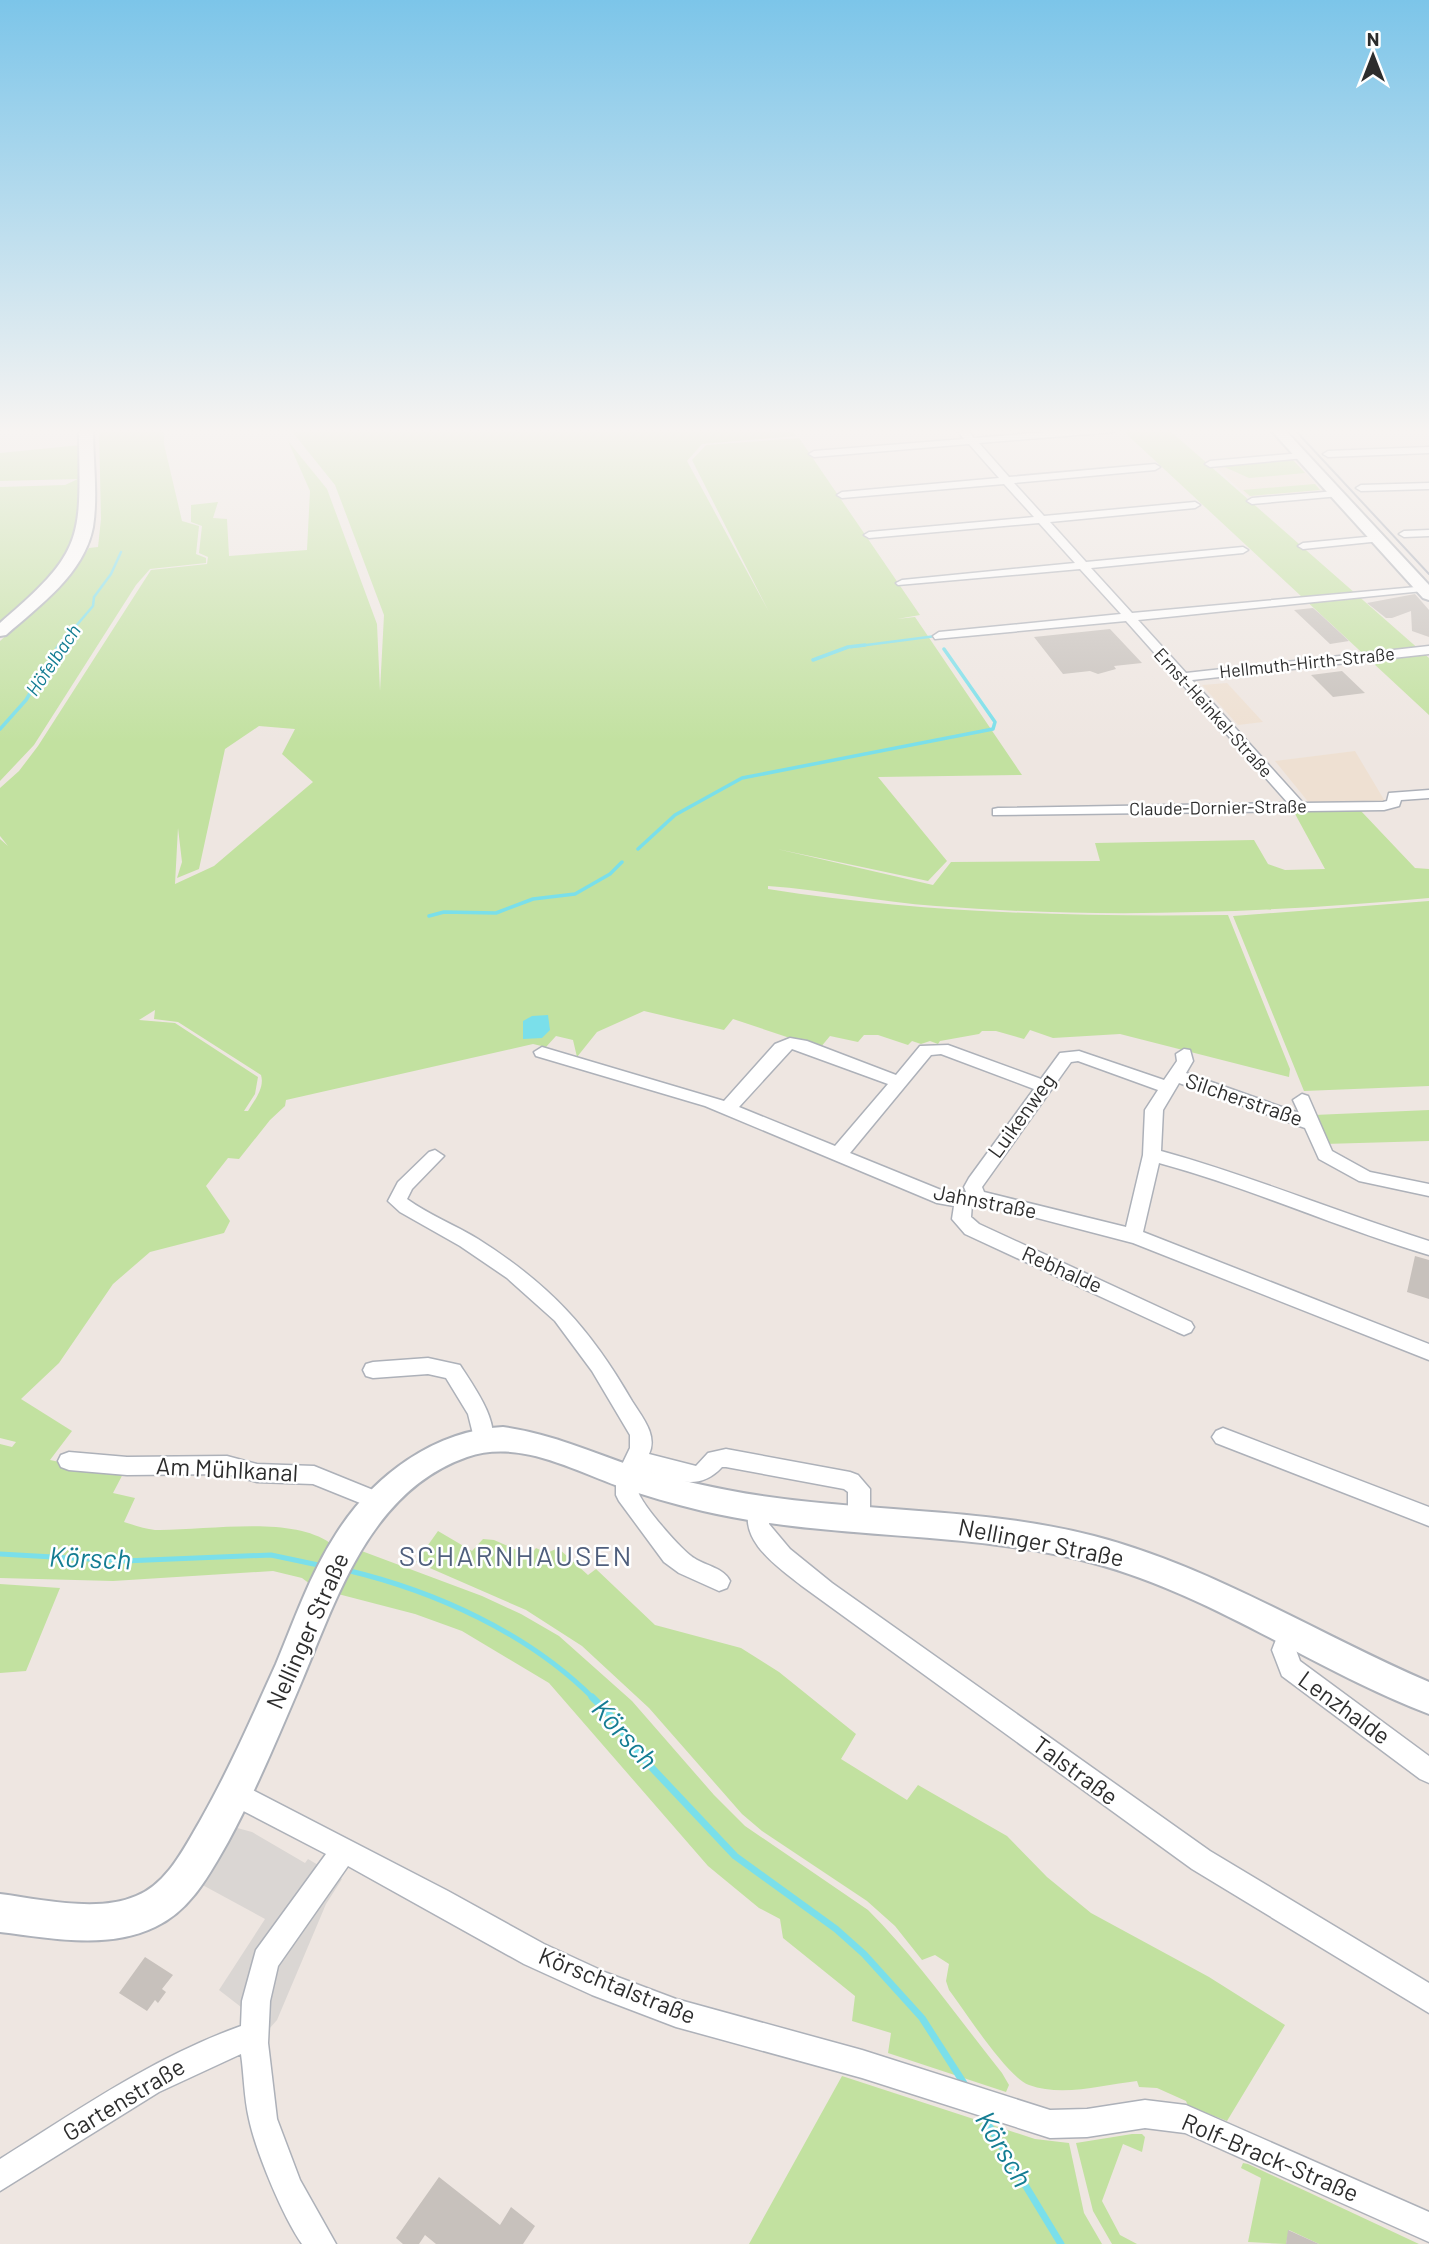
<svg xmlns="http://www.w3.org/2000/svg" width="1429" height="2244" font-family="Barlow,sans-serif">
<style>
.education{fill:#eee0d2}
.green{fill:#c2e1a0;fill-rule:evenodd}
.plaza{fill:#dad6d3}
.water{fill:#7adfea}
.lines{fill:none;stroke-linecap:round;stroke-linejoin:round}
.stream-far3{stroke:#7adfea;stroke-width:2.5}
.stream-far2{stroke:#7adfea;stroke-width:3.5}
.stream-far1{stroke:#7adfea;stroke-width:5}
.stream{stroke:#7adfea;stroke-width:7}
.building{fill:#c7c1bc}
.street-casing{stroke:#adb1b9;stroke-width:3}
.secondary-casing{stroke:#adb1b9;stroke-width:4}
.street{fill:#fff;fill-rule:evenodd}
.secondary{fill:#fff;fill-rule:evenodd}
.tram{stroke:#a3a9b6;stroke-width:2}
.labels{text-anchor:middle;stroke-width:5;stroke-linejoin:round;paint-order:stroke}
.far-street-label{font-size:18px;fill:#2d2d2d;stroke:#fff}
.far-water-label{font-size:19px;font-style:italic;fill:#147d93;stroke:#fff}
.street-label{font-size:21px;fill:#2d2d2d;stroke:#fff}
.near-street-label{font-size:24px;fill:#2d2d2d;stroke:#fff}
.near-quarter-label{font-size:28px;letter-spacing:2px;fill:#4f5f7d;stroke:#fff}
.near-water-label{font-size:28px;font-style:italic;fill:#147d93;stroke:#fff}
</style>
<rect width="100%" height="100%" fill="#eee6e1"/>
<!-- education -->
<path class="education" d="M 1293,459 L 1321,490 L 1248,497 L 1213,465 Z
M 1227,683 L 1263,722 L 1238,725 L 1202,685 Z
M 1355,751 L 1386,803 L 1310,804 L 1275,761 Z"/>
<!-- green -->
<path class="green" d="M 99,429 L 164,429 L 164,444 L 182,521 L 199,526 L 196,554 L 206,558 L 206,563 L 150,569 L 136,585 L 34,745 L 0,781 L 0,641 L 72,575 L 89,548 L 98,547 L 101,519 Z
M 290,429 L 789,429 L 797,436 L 702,444 L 687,461 L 769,612 L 692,460 L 706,445 L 799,438 L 920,615 L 897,619 L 915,617 L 1022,775 L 878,777 L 947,861 L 928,881 L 777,849 L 933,885 L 951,862 L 1100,861 L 1095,843 L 1254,840 L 1268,864 L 1285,870 L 1325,869 L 1294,812 L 1361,811 L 1415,868 L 1429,869 L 1429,898 C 1265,913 1100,919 936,906 C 880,902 824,890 768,886 L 768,889 C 920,913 1073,917 1228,915 L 1290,1069 L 1289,1077 L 1120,1034 L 1053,1038 L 1030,1030 L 1024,1039 L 996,1031 L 982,1031 L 979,1034 L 940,1041 L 938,1044 L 930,1041 L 921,1044 L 912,1041 L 908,1045 L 878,1035 L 864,1035 L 858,1042 L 830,1036 L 820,1048 L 733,1019 L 724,1030 L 644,1011 L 597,1032 L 577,1057 L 573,1040 L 556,1036 L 546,1047 L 533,1044 L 286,1100 L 285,1106 L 270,1120 L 239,1159 L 228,1158 L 206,1186 L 230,1221 L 224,1233 L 150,1252 L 113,1284 L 59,1363 L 21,1399 L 72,1431 L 50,1460 L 79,1466 L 125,1470 L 113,1493 L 135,1498 L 124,1522 C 134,1525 145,1529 155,1530 C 205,1531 290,1515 330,1543 L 310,1584 L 302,1578 L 273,1571 L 113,1581 L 0,1578 L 0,1444 L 12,1447 L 16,1442 L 0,1438 L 0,839 L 8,846 L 0,836 L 0,788 L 19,771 L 38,746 L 151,570 L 207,564 L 208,557 L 199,553 L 202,526 L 191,522 L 191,505 L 218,502 L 213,518 L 227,519 L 229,556 L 307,550 L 310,491 L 288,441 L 327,489 L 377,624 L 380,691 L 384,615 L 335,485 ZM 259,726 L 295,729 L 282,754 L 313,782 L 214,866 L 175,884 L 178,828 L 182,862 L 177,878 L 199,869 L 225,749 ZM 155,1010 L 154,1019 L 178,1022 L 261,1075 C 265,1088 254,1101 248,1111 L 244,1111 L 255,1094 L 258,1077 L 175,1023 L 139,1020 Z
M 1121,429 L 1168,429 L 1429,658 L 1429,715 Z
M 81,445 L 78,536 L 57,575 L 0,626 L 0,487 L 65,485 L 78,479 L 0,481 L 0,453 Z
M 1292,459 L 1305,473 L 1249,478 L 1220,465 Z
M 1315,484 L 1320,490 L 1250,496 L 1243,490 Z
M 1429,901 L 1429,1086 L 1304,1091 L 1233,916 Z
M 1429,1110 L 1429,1141 L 1324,1144 L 1314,1115 Z
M 438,1531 L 472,1551 L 483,1539 L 494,1540 L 530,1556 L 536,1548 L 547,1553 L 558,1548 L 588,1575 L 596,1569 L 655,1625 L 741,1648 L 779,1672 L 856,1734 L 841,1759 L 907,1800 L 918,1785 L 1007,1836 L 1047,1877 L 1091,1913 L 1209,1977 L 1285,2025 L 1227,2121 L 1188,2106 L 1186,2101 L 1157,2088 L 1139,2087 L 1137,2081 C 1103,2085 1062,2097 1029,2085 C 1007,2077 965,2011 949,1990 L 946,1981 L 949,1964 L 935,1955 L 922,1960 L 895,1926 L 867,1901 L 762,1831 L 742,1814 L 649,1708 L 582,1646 L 526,1610 L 416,1562 Z
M 359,1550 L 482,1596 L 521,1614 L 559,1636 L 632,1701 L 714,1795 L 745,1826 L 868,1910 C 918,1960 958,2018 1002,2073 L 1009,2085 L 1006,2092 L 888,2053 L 891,2033 L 852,2021 L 855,1996 L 783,1938 L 780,1919 L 759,1908 L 708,1866 L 549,1683 L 462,1631 L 415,1614 L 338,1594 Z
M 0,1584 L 60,1588 L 26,1671 L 0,1673 Z
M 842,2076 L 1035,2139 L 1069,2143 L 1084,2213 L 1102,2244 L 749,2244 Z
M 1132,2134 L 1142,2134 L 1145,2137 L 1142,2152 L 1123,2144 L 1102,2201 L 1120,2235 L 1137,2244 L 1112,2244 L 1093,2211 L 1076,2143 Z
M 1243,2163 L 1248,2164 L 1419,2244 L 1319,2244 L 1289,2230 L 1286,2244 L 1248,2242 L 1261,2178 L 1241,2168 Z"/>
<!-- plaza -->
<path class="plaza" d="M 230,1826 L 252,1832 L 305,1863 L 308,1859 L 342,1879 L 326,1904 L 277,2020 L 269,2029 L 242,2027 L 241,2007 L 219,1990 L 265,1919 L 197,1882 Z"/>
<!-- water -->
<path class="water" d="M 548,1015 L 550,1030 L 542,1038 L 523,1039 L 523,1021 L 532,1016 Z"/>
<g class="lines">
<!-- stream-far3 -->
<path class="stream-far3" d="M 58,647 L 93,606 L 94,597 L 111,574 L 121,552
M 851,647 L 936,636"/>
<!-- stream-far2 -->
<path class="stream-far2" d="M 813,660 L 848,647 L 865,645
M 0,729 L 26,700 L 59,645
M 638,849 L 675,815 L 742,778 L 993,729 L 995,722 L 944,649
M 429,916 L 444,912 L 496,913 L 533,899 L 575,894 L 610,874 L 622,862"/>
<!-- stream-far1 -->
<path class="stream-far1" d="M 0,1554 L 124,1561 L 271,1555 L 323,1566
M 346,1570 C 435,1591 528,1633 593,1698"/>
<!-- stream -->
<path class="stream" d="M 592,1697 L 611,1716 L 637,1752 L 735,1856 L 836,1929 L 864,1954 L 922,2018 L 965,2085
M 982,2114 L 1061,2244"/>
</g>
<!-- building -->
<path class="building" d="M 1415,594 L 1429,610 L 1429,637 L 1412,631 L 1411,611 L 1392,618 L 1386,618 L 1367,603 Z
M 1313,608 L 1320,614 L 1349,641 L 1330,644 L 1294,610 Z
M 1110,629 L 1142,663 L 1114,666 L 1116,669 L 1098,674 L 1090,671 L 1063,674 L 1034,637 Z
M 1342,671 L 1365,693 L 1333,697 L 1311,675 Z
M 1415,1256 L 1429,1260 L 1429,1299 L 1407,1292 Z
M 145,1957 L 173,1975 L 162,1989 L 166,1992 L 158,2003 L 155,2000 L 147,2011 L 119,1993 Z
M 439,2177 L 500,2225 L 511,2207 L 535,2226 L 523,2244 L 436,2244 L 425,2235 L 419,2244 L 403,2244 L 396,2238 Z
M 1288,2230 L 1319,2244 L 1286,2244 Z"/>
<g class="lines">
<defs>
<path id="street" d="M 956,429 L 966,429 L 974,438 L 1084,429 L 1119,429 L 1114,432 L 979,443 L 1009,477 L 1155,464 L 1160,467 L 1155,470 L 1014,483 L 1044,516 L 1195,502 L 1200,505 L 1195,508 L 1050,522 L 1086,562 L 1243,547 L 1248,550 L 1243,553 L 1091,568 L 1132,613 L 1427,586 L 1429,588 L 1423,591 L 1138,620 L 1186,673 L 1429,646 L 1429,654 L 1192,680 L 1303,803 L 1383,802 L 1387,801 L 1389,793 L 1429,790 L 1429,798 L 1401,800 L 1399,806 L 1384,810 L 993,815 L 993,809 L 998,808 L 1288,803 L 1126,621 L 935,639 L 933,636 L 939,632 L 1121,614 L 1080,569 L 898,585 L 896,583 L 902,580 L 1075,563 L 1039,523 L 869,538 L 864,535 L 869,532 L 1034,517 L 1004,484 L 842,498 L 837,495 L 842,492 L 999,478 L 969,444 L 814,457 L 809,454 L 814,451 L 964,439 Z
M 1429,447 L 1429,453 L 1328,457 L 1323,454 L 1328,451 Z
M 1302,453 L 1305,454 L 1305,458 L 1210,467 L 1205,464 L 1210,461 Z
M 1429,483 L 1429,489 L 1361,491 L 1356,488 L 1361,485 Z
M 1336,491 L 1340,492 L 1340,496 L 1252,504 L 1247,501 L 1252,498 Z
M 1429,530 L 1429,536 L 1404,537 L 1399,534 L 1404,531 Z
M 1377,536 L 1382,539 L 1381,541 L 1303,549 L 1298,546 L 1303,543 Z
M 790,1038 L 807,1041 L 896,1075 L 920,1046 L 948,1045 L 1041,1079 L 1060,1053 L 1079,1051 L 1164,1080 L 1177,1061 L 1176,1054 L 1184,1049 L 1190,1050 L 1193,1061 L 1186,1073 L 1299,1113 L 1293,1100 L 1302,1094 L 1308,1096 L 1332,1151 L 1370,1172 L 1429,1184 L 1429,1196 L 1359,1181 L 1319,1159 L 1305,1128 L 1179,1083 L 1163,1110 L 1161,1151 C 1252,1176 1339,1213 1429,1241 L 1429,1255 C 1338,1228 1251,1188 1159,1163 L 1143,1232 L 1429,1344 L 1429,1360 L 1133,1243 L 980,1203 L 972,1204 L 971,1217 L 979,1224 L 1191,1322 L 1194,1327 L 1191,1332 L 1184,1335 L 1177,1332 L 965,1234 L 952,1219 L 954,1206 L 937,1203 L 705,1106 L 536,1056 L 534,1052 L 542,1047 L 724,1101 L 775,1044 ZM 792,1049 L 888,1084 L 835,1146 L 739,1107 ZM 941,1054 L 1034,1089 L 969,1178 L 964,1187 L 966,1192 L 946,1192 L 850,1153 L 931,1055 ZM 1078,1061 L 1158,1090 L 1145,1110 L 1143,1155 L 1126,1227 L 984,1192 L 982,1187 L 1071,1062 Z
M 435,1150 L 444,1156 L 412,1189 L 407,1199 C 429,1215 455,1225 478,1239 C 549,1284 590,1328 632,1401 C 642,1417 658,1435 649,1454 L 696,1466 L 708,1453 L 726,1449 L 850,1472 L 858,1475 L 870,1489 L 870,1517 L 867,1524 L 859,1526 L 851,1524 L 848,1517 L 848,1492 L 844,1489 L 726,1467 L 722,1467 C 697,1494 673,1478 641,1470 C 638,1476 636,1484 638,1491 C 641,1504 682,1551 694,1558 C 706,1566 724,1568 730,1581 L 727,1588 L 719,1591 L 679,1573 L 664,1562 L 619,1501 L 616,1495 L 616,1477 L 630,1448 L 630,1435 L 592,1371 L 555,1321 L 507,1278 L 460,1246 L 400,1212 L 388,1201 L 398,1182 L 429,1152 Z
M 428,1358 L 460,1365 C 472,1384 502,1424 490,1446 L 483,1449 L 476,1446 L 468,1414 L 446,1378 L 428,1374 L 373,1378 L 366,1376 L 363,1370 L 366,1364 L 373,1362 Z
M 1223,1428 L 1429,1507 L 1429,1526 L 1216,1443 L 1212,1437 L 1216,1431 Z
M 69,1452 L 127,1457 L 227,1456 L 257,1464 L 314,1466 L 388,1496 L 391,1502 L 388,1508 L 380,1511 L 313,1484 L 257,1482 L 227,1474 L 127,1475 L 69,1470 L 61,1467 L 58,1461 L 61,1455 Z
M 760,1499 L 768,1502 L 771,1508 L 769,1524 L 790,1549 L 832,1583 L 1210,1851 L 1429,1983 L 1429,2013 L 1192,1869 L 802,1586 C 778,1567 734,1538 752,1502 Z
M 1290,1621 L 1298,1624 L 1302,1631 L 1296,1650 L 1300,1661 L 1429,1756 L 1429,1783 L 1420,1779 L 1282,1676 L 1272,1650 L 1282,1624 Z
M 235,1781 L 448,1891 L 544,1944 L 607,1973 L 676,1999 L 862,2050 L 1050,2110 L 1087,2109 L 1145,2100 L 1186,2105 L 1429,2212 L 1429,2242 L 1185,2133 L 1145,2128 L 1087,2137 L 1050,2138 L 862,2078 L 676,2027 L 592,1995 L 524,1964 L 348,1866 L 278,1966 L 270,2001 L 268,2043 L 277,2119 L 300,2180 L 336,2244 L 302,2244 C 283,2217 256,2152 249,2119 C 244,2098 244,2075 241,2054 L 159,2092 L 0,2191 L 0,2159 C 78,2110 154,2057 241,2026 L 242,2001 L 256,1950 L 326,1854 L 226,1802 L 222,1793 L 226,1784 Z"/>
<path id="secondary" d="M 79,429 L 93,429 C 93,461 98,495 93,527 C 84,574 40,605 6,635 L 0,636 L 0,623 C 87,549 80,538 79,429 Z
M 1270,429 L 1284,429 L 1429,585 L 1429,600 L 1423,598 Z
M 503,1427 C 549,1433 591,1452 635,1467 C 665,1477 696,1484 727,1490 C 849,1514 974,1505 1094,1536 C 1213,1567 1317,1634 1429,1682 L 1429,1714 C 1314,1670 1213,1595 1093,1563 C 965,1529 831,1541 703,1511 C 674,1504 646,1496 618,1486 C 571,1469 518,1439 467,1457 C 370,1491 337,1598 301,1683 C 278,1737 256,1790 228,1842 C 209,1875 191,1910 155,1927 C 107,1950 51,1938 0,1932 L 0,1894 C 40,1899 98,1913 136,1896 C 167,1884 184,1848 200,1821 C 229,1770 252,1717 276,1664 C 294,1621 310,1574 336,1534 C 372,1477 434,1430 503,1427 Z"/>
</defs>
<!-- street casing -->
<use href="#street" class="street-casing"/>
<!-- secondary casing -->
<use href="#secondary" class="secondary-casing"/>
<!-- street -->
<use href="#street" class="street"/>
<!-- secondary -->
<use href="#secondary" class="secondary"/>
<!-- tram -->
<path class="tram" d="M 1294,429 L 1429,574"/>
</g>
<!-- sky -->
<linearGradient id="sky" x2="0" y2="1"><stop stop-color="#7cc5e9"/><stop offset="0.58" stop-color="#f7f4f2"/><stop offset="1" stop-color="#f7f4f2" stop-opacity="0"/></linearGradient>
<rect width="1429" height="743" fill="url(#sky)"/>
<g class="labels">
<!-- far-street labels -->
<g class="far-street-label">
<text transform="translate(1307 663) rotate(-6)" y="6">Hellmuth-Hirth-Straße</text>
<text transform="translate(1213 713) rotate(48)" y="6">Ernst-Heinkel-Straße</text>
<text transform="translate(1218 808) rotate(-1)" y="6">Claude-Dornier-Straße</text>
</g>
<!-- far-water labels -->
<g class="far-water-label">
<text transform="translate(53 660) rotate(-56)" y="7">Höfelbach</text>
</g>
<!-- street labels -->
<g class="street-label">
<text transform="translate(1244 1100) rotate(19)" y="7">Silcherstraße</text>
<text transform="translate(1022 1116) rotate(-54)" y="7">Luikenweg</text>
<text transform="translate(985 1202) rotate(11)" y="7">Jahnstraße</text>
<text transform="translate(1062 1270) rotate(24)" y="7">Rebhalde</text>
</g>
<!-- near-street labels -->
<g class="near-street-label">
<text transform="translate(227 1470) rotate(3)" y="8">Am Mühlkanal</text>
<text transform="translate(1041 1543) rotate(11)" y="8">Nellinger Straße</text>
<text transform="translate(308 1631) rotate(-66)" y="8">Nellinger Straße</text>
<text transform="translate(1344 1708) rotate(36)" y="8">Lenzhalde</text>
<text transform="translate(1075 1771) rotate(36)" y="8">Talstraße</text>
<text transform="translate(617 1986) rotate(22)" y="8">Körschtalstraße</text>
<text transform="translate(124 2100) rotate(-31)" y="8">Gartenstraße</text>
<text transform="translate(1270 2158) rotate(23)" y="8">Rolf-Brack-Straße</text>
</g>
<!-- near-quarter labels -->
<g class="near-quarter-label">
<text x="516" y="1566">SCHARNHAUSEN</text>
</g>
<!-- near-water labels -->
<g class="near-water-label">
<text transform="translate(90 1558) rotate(2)" y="10">Körsch</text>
<text transform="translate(625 1734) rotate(48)" y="10">Körsch</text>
<text transform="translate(1004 2149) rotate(59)" y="10">Körsch</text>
</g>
</g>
<!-- north arrow -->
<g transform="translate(1373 56)" stroke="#ffffff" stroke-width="5" paint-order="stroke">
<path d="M0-5L12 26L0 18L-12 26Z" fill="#2d2d2d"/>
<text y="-10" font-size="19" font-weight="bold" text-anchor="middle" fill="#2d2d2d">N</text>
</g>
</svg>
